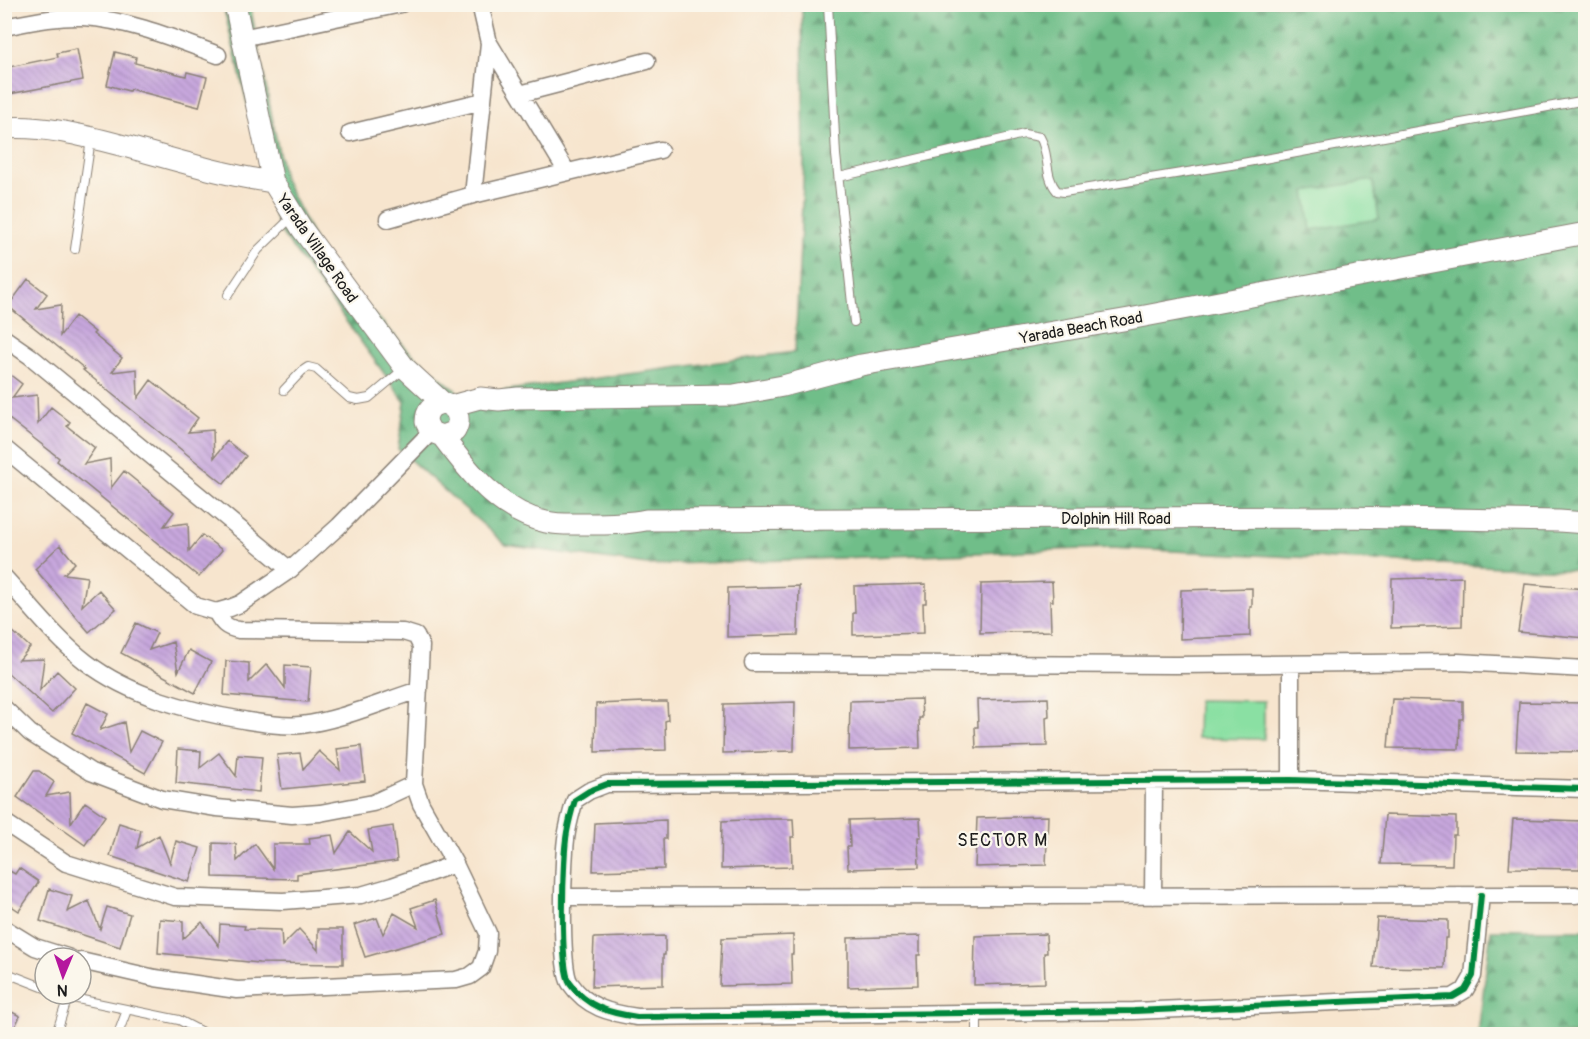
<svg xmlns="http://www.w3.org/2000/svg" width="1590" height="1039" font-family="Pangolin,sans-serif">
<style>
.forest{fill:url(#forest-firs);stroke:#466d52;stroke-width:1.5}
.pitch{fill:#8ae0a3;stroke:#537e60;stroke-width:1.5}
.building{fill:url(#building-back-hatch)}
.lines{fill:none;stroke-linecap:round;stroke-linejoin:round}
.service-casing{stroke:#8a8075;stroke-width:10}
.minor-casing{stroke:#8a8075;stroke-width:19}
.tertiary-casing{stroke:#8a8075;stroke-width:23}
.service{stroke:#fff;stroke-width:8}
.minor{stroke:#fff;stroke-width:16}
.tertiary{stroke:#fff;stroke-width:21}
.cycleway-casing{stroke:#fbf7ec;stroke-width:10}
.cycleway{stroke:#00873e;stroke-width:6}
.labels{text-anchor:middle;stroke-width:4.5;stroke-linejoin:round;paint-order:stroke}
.street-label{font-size:16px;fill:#1c1c1c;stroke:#fbf7ec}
.neighbourhood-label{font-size:18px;letter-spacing:1.5px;fill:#1c1c1c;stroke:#fbf7ec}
</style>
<defs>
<pattern id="forest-firs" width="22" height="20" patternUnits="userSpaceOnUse" patternTransform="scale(1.5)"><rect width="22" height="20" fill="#6fbe89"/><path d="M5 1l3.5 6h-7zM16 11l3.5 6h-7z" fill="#5a9a6f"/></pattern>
<pattern id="building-back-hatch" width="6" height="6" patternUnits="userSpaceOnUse" patternTransform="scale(1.5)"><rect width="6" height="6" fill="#c7a7dd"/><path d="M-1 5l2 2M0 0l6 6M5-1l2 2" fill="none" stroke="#aa8fbd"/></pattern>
</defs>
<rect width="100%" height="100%" fill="#fbf7ec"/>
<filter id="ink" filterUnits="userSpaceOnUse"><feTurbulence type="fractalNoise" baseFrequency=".0167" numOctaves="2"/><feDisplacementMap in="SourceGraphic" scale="12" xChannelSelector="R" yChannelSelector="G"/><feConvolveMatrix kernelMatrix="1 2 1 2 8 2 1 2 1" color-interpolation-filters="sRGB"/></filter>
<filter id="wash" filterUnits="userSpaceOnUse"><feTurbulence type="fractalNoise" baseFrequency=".008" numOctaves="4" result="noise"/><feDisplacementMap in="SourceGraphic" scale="24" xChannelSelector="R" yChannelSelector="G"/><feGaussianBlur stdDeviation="1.35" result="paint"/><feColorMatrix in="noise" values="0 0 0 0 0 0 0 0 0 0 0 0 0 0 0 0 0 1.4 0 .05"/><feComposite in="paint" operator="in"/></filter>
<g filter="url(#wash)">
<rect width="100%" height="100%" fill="#f7e5ce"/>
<!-- forest -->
<path class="forest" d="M 223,5 L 250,5 L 284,179 L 325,261 L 409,351 L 458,392 L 500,391 L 795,352 L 804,162 L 802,5 L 1585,5 L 1585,571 L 1111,548 L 647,565 L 506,545 L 398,449 L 405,402 L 278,228 Z
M 1491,930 L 1585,930 L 1585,1034 L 1478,1034 Z"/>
<!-- pitch -->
<path class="pitch" d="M 1373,180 L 1379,219 L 1311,230 L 1305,191 Z
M 1198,700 L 1264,701 L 1264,739 L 1197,738 Z"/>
<g id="blocks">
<!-- building -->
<path class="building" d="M 77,49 L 83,80 L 4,95 L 4,68 L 58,57 L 57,53 Z
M 115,52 L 136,57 L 135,63 L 186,76 L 187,72 L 207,77 L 199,107 L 130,89 L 129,91 L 107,85 Z
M 28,279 L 47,294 L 36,309 L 61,305 L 60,336 L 75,316 L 95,332 L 93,334 L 122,358 L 112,372 L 137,369 L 138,398 L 151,380 L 198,418 L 188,432 L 213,430 L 214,458 L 227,441 L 246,456 L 224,484 L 112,394 L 83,370 L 85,369 L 8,306 Z
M 4,370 L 22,384 L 12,398 L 37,395 L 38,424 L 51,407 L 70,422 L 67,426 L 95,448 L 84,464 L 110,459 L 111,488 L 124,471 L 174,512 L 164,526 L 188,523 L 189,551 L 202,535 L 222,550 L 199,577 L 57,461 L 59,458 L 4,415 Z
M 60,545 L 75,563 L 64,574 L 87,577 L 82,606 L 99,590 L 116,609 L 89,632 L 35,569 Z
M 1463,577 L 1462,626 L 1391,628 L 1392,579 Z
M 1052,582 L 1053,601 L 1050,601 L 1051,631 L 980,633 L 981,584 Z
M 926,584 L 926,603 L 923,603 L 924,633 L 853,635 L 853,613 L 855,613 L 854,586 Z
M 1525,584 L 1586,589 L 1586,638 L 1518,632 Z
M 799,586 L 798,635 L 727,637 L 728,588 Z
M 1252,588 L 1252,607 L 1250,607 L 1250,636 L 1180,639 L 1181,590 Z
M 136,623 L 157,633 L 149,650 L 173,642 L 178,672 L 189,650 L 211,662 L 195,693 L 121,653 Z
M 12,631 L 30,647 L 19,660 L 44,659 L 40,690 L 57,671 L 75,688 L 52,713 L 8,673 L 4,678 L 4,640 Z
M 226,661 L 249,663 L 249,682 L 267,664 L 285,688 L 285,665 L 311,667 L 308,702 L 224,695 Z
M 1048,698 L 1049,716 L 1046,717 L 1047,746 L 976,748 L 975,727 L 978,727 L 977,700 Z
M 921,699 L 922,718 L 919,718 L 920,748 L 849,750 L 850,701 Z
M 1392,699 L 1463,701 L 1463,719 L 1460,719 L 1459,749 L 1388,748 Z
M 645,702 L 667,702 L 668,720 L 665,721 L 666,750 L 595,752 L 596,704 Z
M 795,702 L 794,751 L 723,753 L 724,704 Z
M 1519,702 L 1586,703 L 1586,752 L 1516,751 Z
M 87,703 L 108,714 L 100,730 L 124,722 L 129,752 L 140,731 L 162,742 L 145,773 L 72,733 Z
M 361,746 L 365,781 L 282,789 L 277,755 L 300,753 L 303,769 L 319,751 L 340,770 L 337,749 Z
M 178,749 L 201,751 L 200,768 L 219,753 L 236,776 L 238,755 L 262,757 L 259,792 L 176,783 Z
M 34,771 L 39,771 L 54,782 L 46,796 L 70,792 L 71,823 L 85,802 L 105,816 L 85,845 L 17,797 Z
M 1385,815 L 1456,817 L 1456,835 L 1453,835 L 1452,865 L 1381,864 Z
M 1048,816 L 1046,865 L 975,867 L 977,818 Z
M 920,818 L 921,837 L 918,837 L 919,867 L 848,869 L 847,847 L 850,847 L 849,820 Z
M 765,819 L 793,819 L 794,837 L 791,837 L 792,867 L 721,869 L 722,821 Z
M 1513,819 L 1584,821 L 1583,839 L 1580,839 L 1580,869 L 1509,868 Z
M 666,820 L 666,839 L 663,839 L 664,869 L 593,871 L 595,823 Z
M 119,823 L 141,830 L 137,848 L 159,835 L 170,863 L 176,841 L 200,848 L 189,882 L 110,856 Z
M 393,826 L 397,861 L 297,874 L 297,879 L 213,877 L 213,843 L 236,844 L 237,861 L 255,844 L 273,869 L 273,844 L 310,844 L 309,838 L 332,835 L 336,853 L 350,832 L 372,852 L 368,830 Z
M 4,868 L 15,874 L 19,868 L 39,882 L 19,911 L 4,901 Z
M 49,889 L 72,896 L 67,912 L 89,901 L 100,929 L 107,907 L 130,914 L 120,947 L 40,921 Z
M 435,900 L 445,934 L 365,957 L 354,925 L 377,918 L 383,934 L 394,913 L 418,927 L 411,908 Z
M 1377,918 L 1448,920 L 1448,938 L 1445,938 L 1444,968 L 1373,967 Z
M 160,919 L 183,921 L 183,939 L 202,922 L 219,946 L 220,924 L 245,926 L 244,929 L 281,930 L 282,946 L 299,929 L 318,950 L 318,929 L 343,929 L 343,964 L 259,963 L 158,953 Z
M 1046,934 L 1047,953 L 1044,953 L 1045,983 L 974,985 L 975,936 Z
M 793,935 L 793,954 L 791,954 L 792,984 L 720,986 L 722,938 Z
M 665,936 L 665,955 L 663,955 L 663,985 L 592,987 L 594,938 Z
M 920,936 L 920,955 L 917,955 L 918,985 L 848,987 L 848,938 Z
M 4,1008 L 20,1016 L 11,1035 L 4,1035 Z"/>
</g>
</g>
<g filter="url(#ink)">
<use href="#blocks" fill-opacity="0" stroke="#8a8075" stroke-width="1.5"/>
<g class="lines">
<defs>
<path id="service" d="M 828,4 L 836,155 L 854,322
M 839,177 L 1024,134 L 1040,137 C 1050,154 1044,176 1057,191 L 1064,192 L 1237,164 L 1586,100
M 75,249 L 91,139
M 228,295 L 258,250 L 293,216
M 284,390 L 302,371 L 308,367 L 316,369 L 349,398 L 358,400 L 369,398 L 405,368
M 4,972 L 45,988
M 68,997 L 179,1020 L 206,1034
M 977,1013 L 977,1034
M 56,1034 L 68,997 L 60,994
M 118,1034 L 127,1010"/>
<path id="minor" d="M 480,4 L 489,43 L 567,172
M 4,27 C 30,22 57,16 83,17 C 130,20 175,39 218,55
M 242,38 L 401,4
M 520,94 L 647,61
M 350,133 L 483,101
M 473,195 L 489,43
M 388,219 L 473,195 L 660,150
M 4,338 L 30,356 L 290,570
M 4,448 L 196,606 L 216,612 L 230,608 L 240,604 L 290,570 L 339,526 L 431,432
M 4,577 C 31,606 55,638 86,662 C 130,696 189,711 243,720 C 261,723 283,727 301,725 C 341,720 381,702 419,690
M 753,663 L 1176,665 L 1458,662 L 1586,669
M 4,708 L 30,733 L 91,772 L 162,799 L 217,808 L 292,815 L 320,813 L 373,803 L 414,784
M 1291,780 L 1291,665
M 4,822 L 66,863 L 175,897 L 283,901 L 361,895 L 392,886 L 455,864
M 1481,895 L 1473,976 L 1465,990 L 1453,997 L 1134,1011 L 637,1017 C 610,1013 587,1008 570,983 C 559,968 563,854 567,832 C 569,821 572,810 575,800 L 589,791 L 607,784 L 1291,780 L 1586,789
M 1153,896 L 1154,782
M 565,897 L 1576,895
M 4,928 L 35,947 L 70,958
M 81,961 L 155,978 L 237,990 L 456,980 L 470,976 L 481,968 L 487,951 L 488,933 L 455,864 L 421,804 L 414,784 L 421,646 L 416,636 L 403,632 L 239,630 C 226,628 222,623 216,612"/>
<path id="tertiary" d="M 235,4 L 273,182 L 302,229 L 405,368 L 443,403 C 457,407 462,418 455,431 L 442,436 L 431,432 L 426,422 C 426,410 432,405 443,403
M 4,128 C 46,125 89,137 128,147 C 176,160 223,175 273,182
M 451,406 L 480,398 L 499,400 L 518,398 L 734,395 L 783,386 L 861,365 L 1129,319 L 1586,233
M 442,436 C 469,472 500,512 546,522 C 559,525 573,524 587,524 C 607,524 626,524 646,520 L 1342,517 L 1559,521 L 1586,523"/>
</defs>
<!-- service casing -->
<use href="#service" class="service-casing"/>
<!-- minor casing -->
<use href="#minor" class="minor-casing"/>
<!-- tertiary casing -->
<use href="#tertiary" class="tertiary-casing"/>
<!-- service -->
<use href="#service" class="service"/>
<!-- minor -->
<use href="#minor" class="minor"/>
<!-- tertiary -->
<use href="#tertiary" class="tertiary"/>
<defs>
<path id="cycleway" d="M 1481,895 L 1473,976 L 1465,990 L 1453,997 L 1134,1011 L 637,1017 C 610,1013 587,1008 570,983 C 559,968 563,854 567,832 C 569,821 572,810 575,800 L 589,791 L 607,784 L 1291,780 L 1586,789"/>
</defs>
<!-- cycleway casing -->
<use href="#cycleway" class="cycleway-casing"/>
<!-- cycleway -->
<use href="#cycleway" class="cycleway"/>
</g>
</g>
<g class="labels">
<!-- street labels -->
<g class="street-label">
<text transform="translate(318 248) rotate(55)" y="6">Yarada Village Road</text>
<text transform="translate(1081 327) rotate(-10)" y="6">Yarada Beach Road</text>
<text x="1116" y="524">Dolphin Hill Road</text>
</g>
<!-- neighbourhood labels -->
<g class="neighbourhood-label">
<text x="1003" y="846">SECTOR M</text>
</g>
</g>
<!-- margin -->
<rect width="1590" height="1039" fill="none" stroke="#fbf7ec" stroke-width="24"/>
<!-- north arrow -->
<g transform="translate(63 976) rotate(182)"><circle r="28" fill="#fbf7ec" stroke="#a29f99" stroke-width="1.5"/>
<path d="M0-4.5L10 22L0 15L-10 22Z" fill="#b5179e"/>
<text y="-9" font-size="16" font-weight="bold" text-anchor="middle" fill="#1c1c1c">N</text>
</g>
</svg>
